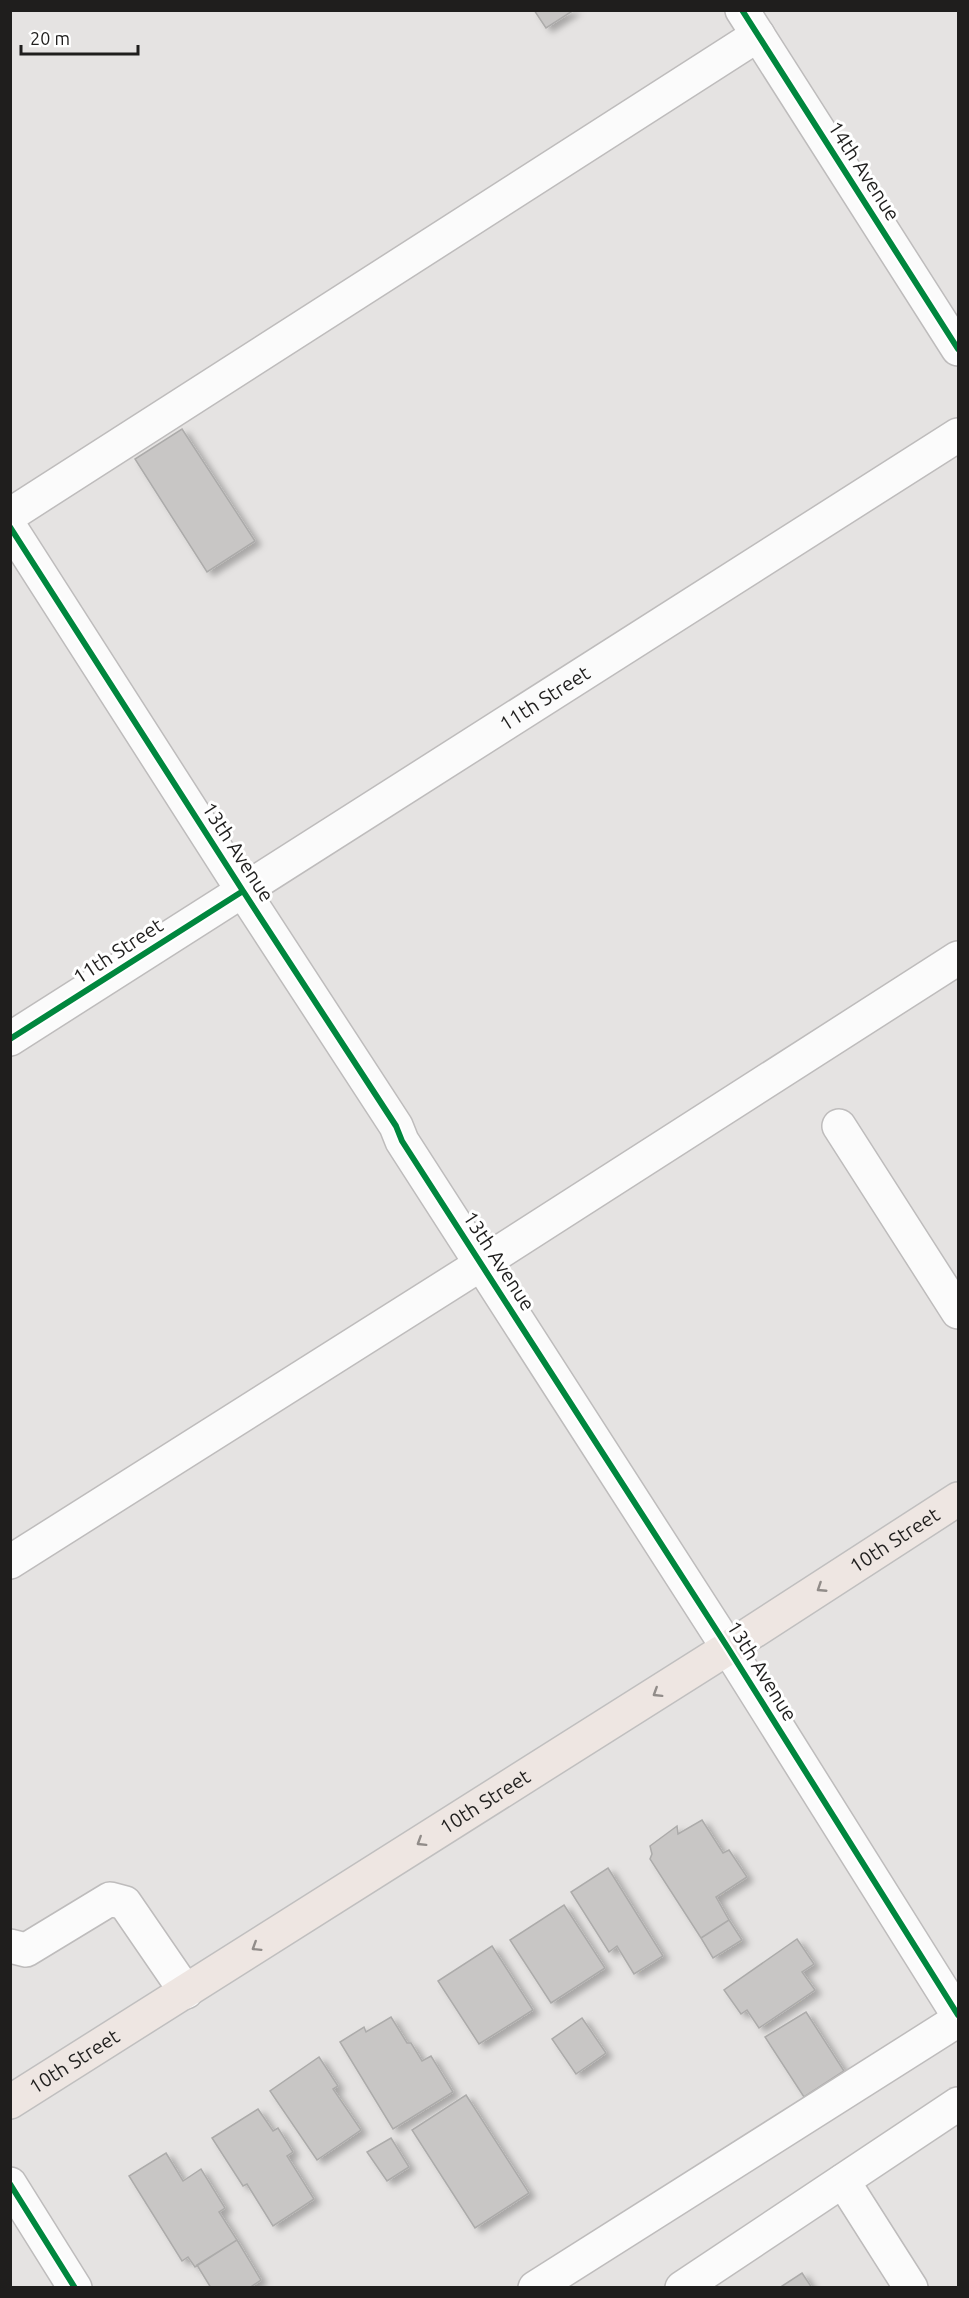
<svg xmlns="http://www.w3.org/2000/svg" width="969" height="2298" font-family="Ubuntu,sans-serif">
<style>
.building{fill:#c8c6c5;stroke:#acabaa;stroke-width:1.5;filter:url(#shadow)}
.lines{fill:none;stroke-linecap:round;stroke-linejoin:round}
.minor-casing{stroke:#bebcbc;stroke-width:36}
.major-casing{stroke:#c0bfbf;stroke-width:36}
.minor{stroke:#fbfbfb;stroke-width:33}
.major{stroke:#eee6e2;stroke-width:33}
.cycleway-casing{stroke:#fff;stroke-width:10}
.cycleway{stroke:#00873e;stroke-width:6}
.oneway{stroke:#918c89}
.labels{text-anchor:middle;stroke-width:6;stroke-linejoin:round;paint-order:stroke}
.street-label{font-size:20px;fill:#1f1e1d;stroke:#fff}
</style>
<defs>
<filter id="shadow"><feDropShadow dx="6" dy="4" stdDeviation="3" flood-color="#0004"/></filter>
</defs>
<rect width="100%" height="100%" fill="#e5e3e2"/>
<!-- building -->
<path class="building" d="M 534,10 L 574,10 L 546,28 Z
M 182,429 L 255,541 L 207,572 L 135,459 Z
M 702,1820 L 723,1853 L 729,1850 L 747,1877 L 716,1897 L 729,1920 L 701,1938 L 650,1859 L 652,1854 L 650,1846 L 677,1826 L 678,1834 Z
M 608,1868 L 663,1956 L 634,1974 L 617,1946 L 609,1952 L 571,1892 Z
M 564,1905 L 605,1968 L 551,2003 L 510,1940 Z
M 729,1920 L 742,1940 L 713,1958 L 701,1938 Z
M 797,1939 L 814,1964 L 802,1972 L 815,1990 L 759,2028 L 747,2010 L 741,2014 L 724,1990 Z
M 492,1946 L 533,2010 L 479,2044 L 438,1981 Z
M 806,2012 L 844,2071 L 804,2097 L 765,2037 Z
M 391,2017 L 407,2043 L 411,2043 L 422,2061 L 431,2056 L 453,2092 L 393,2129 L 340,2042 L 364,2027 L 366,2032 Z
M 582,2018 L 606,2053 L 576,2074 L 552,2039 Z
M 319,2057 L 338,2086 L 333,2089 L 361,2130 L 317,2160 L 270,2091 Z
M 466,2095 L 529,2193 L 475,2228 L 412,2130 Z
M 258,2109 L 273,2131 L 278,2128 L 293,2152 L 287,2156 L 314,2199 L 273,2226 L 247,2184 L 243,2186 L 212,2138 Z
M 391,2138 L 409,2167 L 387,2181 L 367,2152 Z
M 166,2153 L 183,2181 L 201,2169 L 225,2208 L 219,2212 L 237,2240 L 195,2267 L 188,2257 L 182,2261 L 129,2176 Z
M 237,2240 L 261,2280 L 249,2288 L 211,2288 L 197,2265 Z
M 802,2273 L 812,2288 L 779,2288 Z"/>
<g class="lines">
<defs>
<g id="minor">
<path d="M 742,10 L 958,349"/>
<path d="M 10,515 L 758,35"/>
<path d="M 10,527 L 243,891 L 396,1126 L 402,1141 L 728,1648 L 958,2015"/>
<path id="s1" d="M 10,1039 L 958,435"/>
<path d="M 839,1126 L 958,1312"/>
<path d="M 10,1562 L 481,1264 L 958,958"/>
<path d="M 10,1946 L 26,1950 L 110,1899 L 125,1903 L 186,1992"/>
<path d="M 843,2181 L 911,2288"/>
<path d="M 10,2184 L 75,2288"/>
<path d="M 535,2288 L 958,2020"/>
<path d="M 682,2288 L 958,2104"/>
</g>
<g id="major">
<path id="s2" d="M 10,2102 L 728,1648 L 958,1499"/>
</g>
</defs>
<!-- minor casing -->
<use href="#minor" class="minor-casing"/>
<!-- major casing -->
<use href="#major" class="major-casing"/>
<!-- minor -->
<use href="#minor" class="minor"/>
<!-- major -->
<use href="#major" class="major"/>
<defs>
<path id="cycleway" d="M 742,10 L 958,349
M 10,527 L 243,891 L 396,1126 L 402,1141 L 728,1648 L 958,2015
M 10,1039 L 243,891
M 10,2184 L 75,2288"/>
</defs>
<!-- cycleway casing -->
<use href="#cycleway" class="cycleway-casing"/>
<!-- cycleway -->
<use href="#cycleway" class="cycleway"/>
</g>
<!-- one-way arrows -->
<defs><path id="oneway-chevron" d="M-2-3.5L2.5 0L-2 3.5" fill="none" stroke-width="1.6" stroke-linecap="round" stroke-linejoin="round" transform="scale(1.5)"/></defs>
<g class="oneway">
<use href="#oneway-chevron" transform="translate(821 1588) rotate(147)"/>
<use href="#oneway-chevron" transform="translate(657 1693) rotate(148)"/>
<use href="#oneway-chevron" transform="translate(421 1842) rotate(148)"/>
<use href="#oneway-chevron" transform="translate(256 1947) rotate(148)"/>
</g>
<g class="labels">
<!-- street labels -->
<g class="street-label">
<text transform="translate(864 171) rotate(57)" y="7">14th Avenue</text>
<text dy="7" stroke="none"><textPath href="#s1" startOffset="634">11th Street</textPath></text>
<text transform="translate(238 852) rotate(57)" y="7">13th Avenue</text>
<text transform="translate(118 951) rotate(-33)" y="7">11th Street</text>
<text transform="translate(499 1261) rotate(57)" y="7">13th Avenue</text>
<text dy="7" stroke="none"><textPath href="#s2" startOffset="1048">10th Street</textPath></text>
<text transform="translate(762 1671) rotate(58)" y="7">13th Avenue</text>
<text dy="7" stroke="none"><textPath href="#s2" startOffset="562">10th Street</textPath></text>
<text dy="7" stroke="none"><textPath href="#s2" startOffset="76">10th Street</textPath></text>
</g>
</g>
<!-- border -->
<rect width="969" height="2298" fill="none" stroke="#1f1e1d" stroke-width="24"/>
<!-- scale -->
<path d="M21 45v9h117v-9" fill="none" stroke="#1f1e1d" stroke-width="3"/>
<text x="30" y="45" font-size="18" fill="#1f1e1d" stroke="#ffffff" stroke-width="4.5" paint-order="stroke">20 m</text>
</svg>
